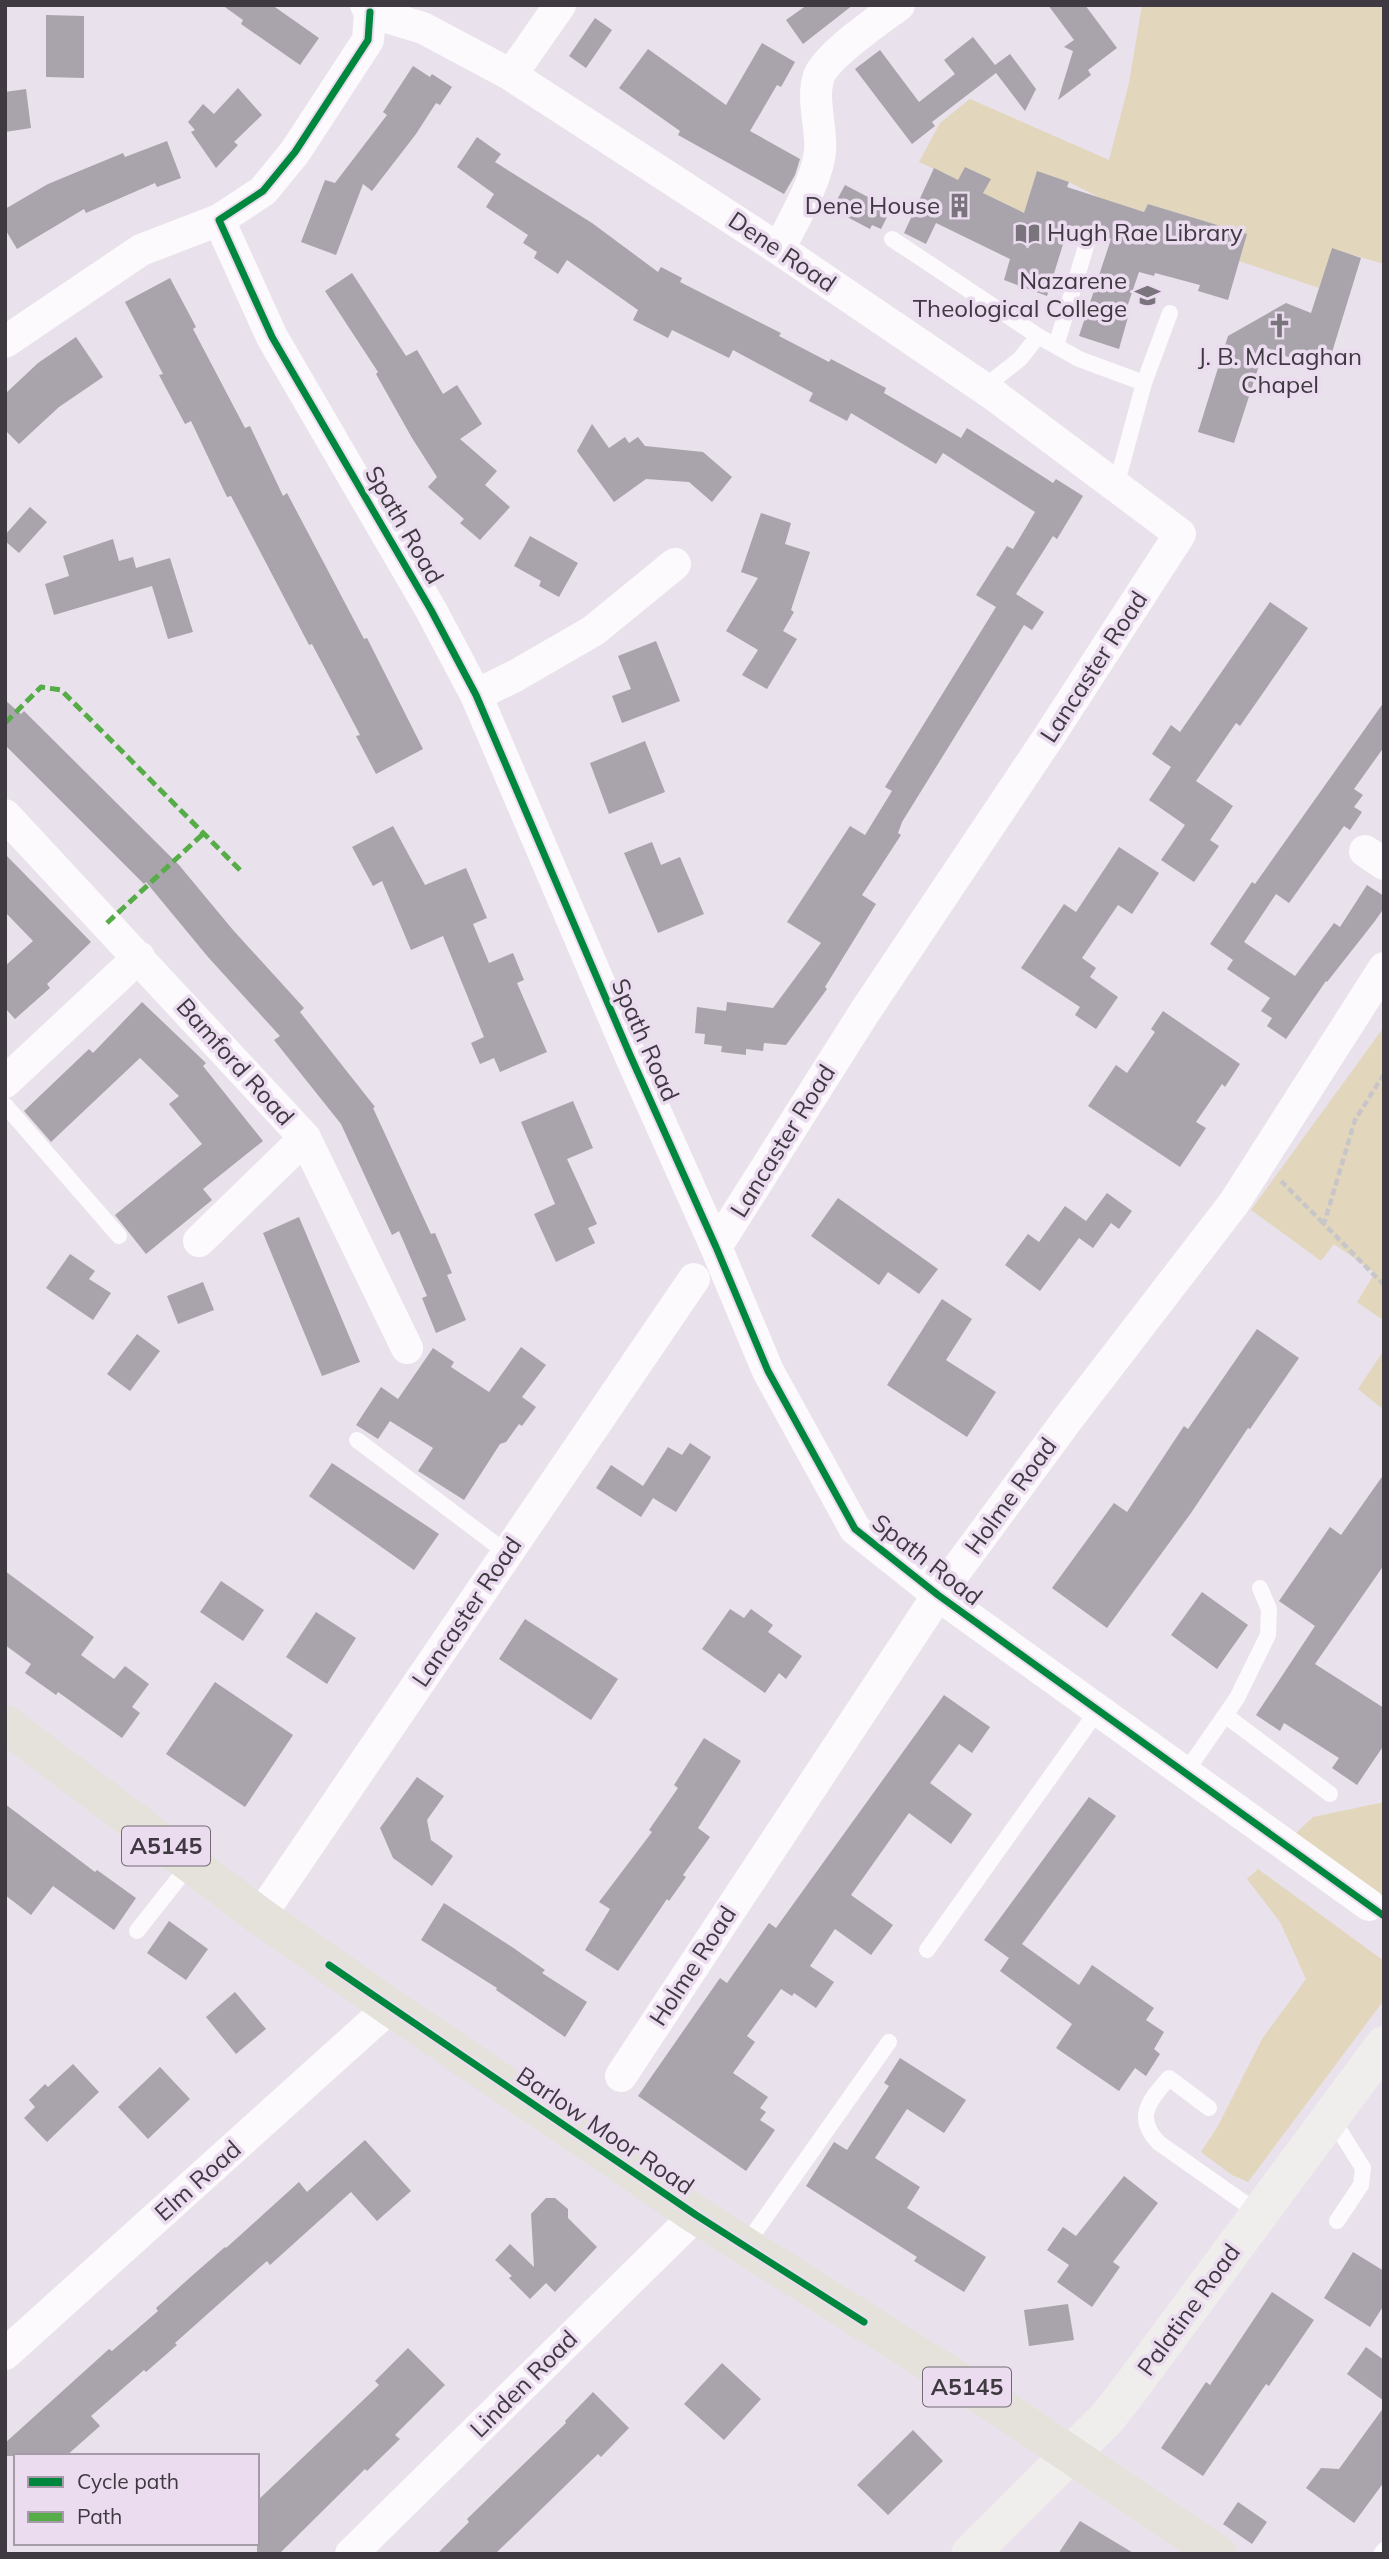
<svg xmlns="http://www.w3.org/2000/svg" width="1389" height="2559" font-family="Mulish,sans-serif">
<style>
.green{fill:#e2d7bd}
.building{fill:#a9a3ab}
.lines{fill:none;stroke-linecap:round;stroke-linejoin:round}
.path{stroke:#c8c6c8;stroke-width:4.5;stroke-dasharray:7 3.5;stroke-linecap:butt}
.service{stroke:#fcfafc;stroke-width:16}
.minor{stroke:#fcfafc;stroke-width:32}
.secondary{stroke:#f0eeec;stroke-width:38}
.primary{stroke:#e5e2db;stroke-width:38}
.quiet{stroke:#56ac46;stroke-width:5;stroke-dasharray:10 5;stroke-linecap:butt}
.cycleway-casing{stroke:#ebddef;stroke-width:11}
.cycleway{stroke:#00873e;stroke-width:7}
.labels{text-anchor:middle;stroke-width:7;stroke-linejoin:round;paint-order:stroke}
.shield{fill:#ebddef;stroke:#736a75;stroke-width:2}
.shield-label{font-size:23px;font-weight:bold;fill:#3f3941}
.poi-label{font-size:24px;fill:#3f3941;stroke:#ebddef;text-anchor:end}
.street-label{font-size:24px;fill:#3f3941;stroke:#ebddef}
</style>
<rect width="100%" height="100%" fill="#e9e1eb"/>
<!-- green -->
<path class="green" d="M 1142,5 L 1384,5 L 1384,264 L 1332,249 L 1319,288 L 1239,261 L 1246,234 L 1148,204 L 1144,212 L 1100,198 L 1069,182 L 1037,172 L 1022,220 L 983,193 L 990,179 L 965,167 L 958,180 L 919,162 L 940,123 L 970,99 L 1109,160 L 1129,83 Z
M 1384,1027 L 1384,1321 L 1357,1302 L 1375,1273 L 1334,1244 L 1321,1261 L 1251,1210 Z
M 1384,1350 L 1384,1410 L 1358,1389 Z
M 1384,1802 L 1384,1899 L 1294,1835 L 1313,1817 Z
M 1258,1869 L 1384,1961 L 1384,2000 L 1248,2182 L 1232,2175 L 1201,2152 L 1218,2126 L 1262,2039 L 1306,1979 L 1280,1922 L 1247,1879 Z"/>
<!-- building -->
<path class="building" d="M 222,5 L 272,5 L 319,38 L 300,65 L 241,24 L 243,20 Z
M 807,5 L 853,5 L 803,44 L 786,20 Z
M 1048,5 L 1085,5 L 1117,48 L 1088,70 L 1091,75 L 1058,100 L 1073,51 L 1064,47 L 1074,40 Z
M 46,15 L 84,16 L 84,78 L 46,77 Z
M 595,18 L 612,30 L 586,68 L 569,56 Z
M 973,37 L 995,65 L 1010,54 L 1036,89 L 1025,111 L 996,73 L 932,122 L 935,126 L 912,144 L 855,69 L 880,50 L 919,102 L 955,74 L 944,60 Z
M 762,43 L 795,62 L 781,87 L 777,85 L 750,131 L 800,159 L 795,175 L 784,194 L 678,135 L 680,131 L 619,88 L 648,49 L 726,105 Z
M 413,66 L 430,77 L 432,74 L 452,87 L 440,105 L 436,103 L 416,134 L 372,191 L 363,184 L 336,255 L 301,242 L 325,180 L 335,183 L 387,115 L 383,112 Z
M 238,88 L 262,115 L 234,142 L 238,145 L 216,168 L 191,132 L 195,130 L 188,122 L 203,104 L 214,114 Z
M 26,89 L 31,128 L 5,132 L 5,92 Z
M 477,137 L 501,154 L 495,162 L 592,223 L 658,272 L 661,267 L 682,278 L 680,282 L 781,333 L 779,336 L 829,362 L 831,359 L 886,388 L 884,393 L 961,438 L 967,428 L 1053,483 L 1056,479 L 1083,496 L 1057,539 L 1053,536 L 1016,594 L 1044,612 L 1032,630 L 1024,625 L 902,822 L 898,833 L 901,835 L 862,895 L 876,904 L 825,987 L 827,989 L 786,1045 L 764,1043 L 763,1051 L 746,1049 L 746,1055 L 721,1052 L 722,1046 L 704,1044 L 705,1034 L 695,1033 L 697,1007 L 726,1011 L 727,1002 L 773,1008 L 821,943 L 787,922 L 850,826 L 865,835 L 892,791 L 885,787 L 996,607 L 976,595 L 1007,546 L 1013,549 L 1035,512 L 943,453 L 936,464 L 851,413 L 847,421 L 809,401 L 813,393 L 733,350 L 729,358 L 672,330 L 668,338 L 633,320 L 638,310 L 567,260 L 558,274 L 534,258 L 537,252 L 523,243 L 528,235 L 486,207 L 494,194 L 457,167 Z
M 167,141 L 181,178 L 157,187 L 155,183 L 86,213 L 84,209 L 17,249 L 5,229 L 5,209 L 48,184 L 123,153 L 125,157 Z
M 965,167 L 991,179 L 983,193 L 1024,213 L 1037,171 L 1069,182 L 1067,187 L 1144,212 L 1148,204 L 1247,234 L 1228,300 L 1198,291 L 1200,285 L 1155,273 L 1154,276 L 1139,272 L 1124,316 L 1128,317 L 1119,349 L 1079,336 L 1111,239 L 1069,225 L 1047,296 L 1004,280 L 1010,259 L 936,223 L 926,244 L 904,233 L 934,168 L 958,180 Z
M 845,185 L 891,209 L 881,229 L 872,225 L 870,229 L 832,209 Z
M 1332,248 L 1361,258 L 1329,362 L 1298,352 L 1290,358 L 1265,347 L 1234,443 L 1198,432 L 1228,336 L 1286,303 L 1311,313 Z
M 352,273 L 406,356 L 417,350 L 443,394 L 457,385 L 482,424 L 460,439 L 497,471 L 485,485 L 510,507 L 480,540 L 460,523 L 464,519 L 428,487 L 437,477 L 412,438 L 376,374 L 378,372 L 325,291 Z
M 170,278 L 196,327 L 193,329 L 245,428 L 250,426 L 283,496 L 287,493 L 364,639 L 367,638 L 423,749 L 376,774 L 356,736 L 360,735 L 312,644 L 309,645 L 231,496 L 227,497 L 191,421 L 185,424 L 159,375 L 163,374 L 125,302 Z
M 76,337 L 103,377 L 59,407 L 19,444 L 5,430 L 5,394 L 38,363 Z
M 592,424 L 609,448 L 625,437 L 629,443 L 638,437 L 645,446 L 703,452 L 732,477 L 712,502 L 689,482 L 646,479 L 614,502 L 577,451 Z
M 30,507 L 47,522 L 19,553 L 5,541 L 5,535 Z
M 761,513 L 791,523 L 785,544 L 810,552 L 791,610 L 794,612 L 783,631 L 797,639 L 767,689 L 742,675 L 758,650 L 726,631 L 758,578 L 741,572 Z
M 530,536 L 578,563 L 559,597 L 539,586 L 541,581 L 514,566 Z
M 113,539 L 119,561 L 133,557 L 136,568 L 170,558 L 193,632 L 168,639 L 152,586 L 54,615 L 45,584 L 69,576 L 63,556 Z
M 1270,602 L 1308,628 L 1240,726 L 1236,723 L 1196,781 L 1233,806 L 1210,840 L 1219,846 L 1194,882 L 1161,860 L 1185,825 L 1149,800 L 1171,767 L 1152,754 L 1171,725 L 1180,732 Z
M 656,641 L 680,701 L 622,723 L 612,696 L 631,689 L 618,656 Z
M 5,700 L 21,714 L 24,711 L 179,865 L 233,930 L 304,1008 L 300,1012 L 375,1107 L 373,1108 L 431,1234 L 435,1233 L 452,1273 L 447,1275 L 466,1320 L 436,1333 L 422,1298 L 427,1296 L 399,1231 L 392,1235 L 341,1124 L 274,1040 L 280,1036 L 208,957 L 146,882 L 144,884 L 5,745 Z
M 1384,702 L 1384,747 L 1354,789 L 1363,795 L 1354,807 L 1362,812 L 1350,830 L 1344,826 L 1289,903 L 1276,894 L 1244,942 L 1295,976 L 1334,923 L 1340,927 L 1367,885 L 1384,896 L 1384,908 L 1375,921 L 1327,982 L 1326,981 L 1286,1039 L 1267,1026 L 1272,1018 L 1261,1011 L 1270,998 L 1227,969 L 1233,960 L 1210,944 L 1252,882 L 1255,884 Z
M 645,741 L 665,792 L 609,814 L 590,763 Z
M 393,826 L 425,885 L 466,868 L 487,918 L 473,924 L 489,963 L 513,953 L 524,980 L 517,983 L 547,1052 L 500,1072 L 494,1058 L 480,1064 L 471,1043 L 484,1037 L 443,936 L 411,950 L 382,881 L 373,886 L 352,847 Z
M 652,842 L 661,865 L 680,857 L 704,914 L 658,933 L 624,853 Z
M 1119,847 L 1159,873 L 1132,914 L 1118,905 L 1082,958 L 1096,968 L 1090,977 L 1118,997 L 1096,1029 L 1075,1015 L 1080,1007 L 1021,968 L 1064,904 L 1076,912 Z
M 5,854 L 91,942 L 47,984 L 50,988 L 15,1019 L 5,1008 L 5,966 L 33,941 L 5,912 Z
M 142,1002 L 206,1063 L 203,1066 L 263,1141 L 203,1189 L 212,1200 L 146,1254 L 115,1215 L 202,1144 L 169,1104 L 179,1096 L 140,1058 L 51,1142 L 24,1111 L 89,1049 L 93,1053 Z
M 1163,1011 L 1240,1064 L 1225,1087 L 1222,1084 L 1196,1122 L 1206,1128 L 1180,1167 L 1088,1106 L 1116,1065 L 1127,1073 L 1155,1032 L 1151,1029 Z
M 573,1101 L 593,1148 L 567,1159 L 597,1224 L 588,1228 L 595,1243 L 556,1262 L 534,1214 L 555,1204 L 521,1122 Z
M 1107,1193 L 1132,1211 L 1119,1229 L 1111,1223 L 1093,1248 L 1079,1238 L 1040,1291 L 1005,1265 L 1028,1234 L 1039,1242 L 1065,1206 L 1086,1221 Z
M 838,1198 L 938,1269 L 919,1294 L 888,1272 L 879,1285 L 811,1236 Z
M 299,1217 L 360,1362 L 322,1376 L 263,1233 Z
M 70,1254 L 95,1271 L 89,1279 L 111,1293 L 93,1320 L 46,1288 Z
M 203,1282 L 214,1310 L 178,1324 L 167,1296 Z
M 942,1299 L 972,1319 L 946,1360 L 996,1392 L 967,1437 L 887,1385 Z
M 1257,1329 L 1299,1358 L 1250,1429 L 1248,1428 L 1191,1513 L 1107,1628 L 1052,1588 L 1114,1503 L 1127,1512 L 1184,1426 L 1188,1429 Z
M 137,1334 L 160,1351 L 130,1391 L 107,1374 Z
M 521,1347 L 546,1365 L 522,1397 L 536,1407 L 522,1426 L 519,1424 L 506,1442 L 500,1444 L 464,1500 L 418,1471 L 433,1448 L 390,1421 L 378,1439 L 356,1425 L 381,1387 L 398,1399 L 433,1348 L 454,1362 L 451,1367 L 489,1392 Z
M 690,1443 L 711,1457 L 676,1512 L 653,1498 L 641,1517 L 596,1488 L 611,1465 L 643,1486 L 668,1447 L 682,1455 Z
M 332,1463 L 439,1534 L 414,1570 L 309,1496 Z
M 1384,1474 L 1384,1565 L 1315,1664 L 1384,1708 L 1384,1745 L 1357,1785 L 1332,1768 L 1339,1758 L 1284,1723 L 1280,1731 L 1256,1715 L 1315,1626 L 1279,1601 L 1330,1527 L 1341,1535 Z
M 5,1571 L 94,1637 L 81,1655 L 114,1679 L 125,1666 L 149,1684 L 132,1707 L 140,1713 L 122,1738 L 58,1692 L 56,1695 L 25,1673 L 31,1664 L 5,1645 Z
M 221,1581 L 264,1610 L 243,1641 L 200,1612 Z
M 1202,1592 L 1248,1625 L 1217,1669 L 1171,1635 Z
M 730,1609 L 744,1618 L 751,1609 L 773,1625 L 768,1632 L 802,1656 L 786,1679 L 779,1673 L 765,1693 L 702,1649 Z
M 316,1612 L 356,1638 L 327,1684 L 286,1657 Z
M 525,1619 L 618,1679 L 591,1720 L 499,1659 Z
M 215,1682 L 293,1735 L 245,1807 L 166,1754 Z
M 944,1695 L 990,1727 L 972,1753 L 959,1744 L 930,1783 L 972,1814 L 951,1844 L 909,1813 L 851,1895 L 893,1925 L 871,1955 L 835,1929 L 810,1966 L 834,1982 L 816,2008 L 794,1993 L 792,1996 L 781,1989 L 747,2036 L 755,2042 L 733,2073 L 768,2097 L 760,2108 L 766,2112 L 760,2120 L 775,2130 L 746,2171 L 638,2096 L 720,1978 L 727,1983 L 769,1923 L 776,1928 Z
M 704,1738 L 741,1761 L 698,1828 L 710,1837 L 683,1875 L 686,1877 L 669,1901 L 667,1899 L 618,1971 L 585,1950 L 610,1909 L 599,1902 L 652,1832 L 649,1830 L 678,1788 L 674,1785 Z
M 417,1777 L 444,1796 L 427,1820 L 431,1840 L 453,1856 L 432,1886 L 393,1858 L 380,1828 Z
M 1089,1797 L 1116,1816 L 1022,1944 L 1079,1985 L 1092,1965 L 1154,2008 L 1146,2020 L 1164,2032 L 1154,2049 L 1160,2054 L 1146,2076 L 1135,2068 L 1119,2091 L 1056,2048 L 1072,2024 L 1000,1971 L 1009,1958 L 984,1940 Z
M 5,1804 L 95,1872 L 97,1870 L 136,1898 L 114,1930 L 53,1886 L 31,1915 L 5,1895 Z
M 444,1903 L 512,1947 L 545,1970 L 542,1973 L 587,2002 L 565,2037 L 496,1990 L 497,1988 L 421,1940 Z
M 169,1921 L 208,1949 L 186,1980 L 147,1953 Z
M 235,1992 L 266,2029 L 236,2054 L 206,2017 Z
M 900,2058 L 966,2100 L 944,2133 L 907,2109 L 875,2158 L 920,2187 L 907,2208 L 986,2257 L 964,2292 L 914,2261 L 917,2257 L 806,2186 L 834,2142 L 847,2150 L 889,2086 L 884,2083 Z
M 73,2064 L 99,2092 L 47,2142 L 24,2118 L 35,2107 L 29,2100 L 45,2084 L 48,2087 Z
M 160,2067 L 190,2099 L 148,2139 L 118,2107 Z
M 365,2140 L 411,2191 L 377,2221 L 351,2192 L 270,2265 L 267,2261 L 175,2343 L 177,2345 L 146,2372 L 144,2370 L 91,2416 L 100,2426 L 66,2456 L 5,2456 L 5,2443 L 109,2349 L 112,2351 L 158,2311 L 156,2308 L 194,2274 L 225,2247 L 226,2248 L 299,2182 L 307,2192 Z
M 1124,2176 L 1158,2203 L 1113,2262 L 1120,2267 L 1092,2307 L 1057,2282 L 1069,2265 L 1047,2250 L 1063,2227 L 1076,2236 Z
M 546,2198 L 555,2198 L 568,2209 L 568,2218 L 597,2247 L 555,2292 L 546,2283 L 530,2299 L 509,2278 L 512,2276 L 495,2260 L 510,2244 L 534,2267 L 531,2214 Z
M 1353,2252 L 1384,2271 L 1384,2305 L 1370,2327 L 1324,2298 Z
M 1272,2292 L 1314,2320 L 1269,2386 L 1266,2384 L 1203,2476 L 1161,2448 L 1206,2382 L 1210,2385 Z
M 1068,2304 L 1074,2340 L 1029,2346 L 1024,2310 Z
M 1366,2347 L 1384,2360 L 1384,2401 L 1347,2374 Z
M 408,2348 L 445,2385 L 395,2435 L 400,2439 L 367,2471 L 365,2469 L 279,2554 L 257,2554 L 257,2501 L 379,2385 L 375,2381 Z
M 722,2363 L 761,2399 L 724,2440 L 684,2404 Z
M 593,2392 L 629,2428 L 601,2457 L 598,2454 L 495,2554 L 437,2554 L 469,2522 L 467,2519 L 566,2423 L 565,2421 Z
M 1384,2407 L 1384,2482 L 1354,2523 L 1306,2488 L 1321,2468 L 1339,2469 Z
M 913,2430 L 943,2461 L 888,2515 L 857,2485 Z
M 1238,2502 L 1267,2522 L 1252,2544 L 1223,2524 Z
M 1080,2521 L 1135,2554 L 1058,2554 Z"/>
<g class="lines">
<!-- path -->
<path class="path" d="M 1384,1074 L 1355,1120 L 1324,1224 L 1384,1285
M 1281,1181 L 1324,1224"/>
<!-- service -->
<path class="service" d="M 892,239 L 1038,336
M 1056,346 L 1087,243
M 1144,383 L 1170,313
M 983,388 L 1020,359 L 1038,336 L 1079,359 L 1144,383 L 1116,486
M 5,1105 L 119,1236
M 357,1440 L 507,1553
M 1225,1715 L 1330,1794
M 1185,1773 L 1237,1698 L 1268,1635 L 1269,1609 L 1260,1588
M 137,1931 L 190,1864
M 927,1950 L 1098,1710
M 1209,2108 L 1169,2078 C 1149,2101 1134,2118 1159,2143 L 1260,2214
M 1331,2117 L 1363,2168 L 1361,2185 L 1337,2221
M 745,2246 L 889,2042
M 1381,2554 L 1384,2550"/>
<!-- minor -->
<path class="minor" d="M 366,5 L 370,12 L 423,28 L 511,75 L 779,249 L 994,395 L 1180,534 L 1048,738 L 864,1013 L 716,1247
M 370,12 L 368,40 L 295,152 L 263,191 L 219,220 L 272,337 L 431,610 L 476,695 L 630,1055 L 716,1247 L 768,1371 L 855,1529 L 938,1595 L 1369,1905
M 511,75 L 560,5
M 779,249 C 792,223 818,179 820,151 C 822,128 811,99 819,76 C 827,55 880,19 899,5
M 5,342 L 141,250 L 219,220
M 476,695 L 515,676 L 593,631 L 675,564
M 5,815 L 305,1138 L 407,1348
M 1365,851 L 1384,864
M 5,1082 L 139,957
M 199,1241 L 305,1138
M 260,1916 L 694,1279
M 621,2076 L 938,1595 L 1067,1420 L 1234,1203 L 1384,968
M 5,2354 L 390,2007
M 351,2554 L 696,2215"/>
<!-- secondary -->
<path class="secondary" d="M 970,2554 L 1107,2418 L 1123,2398 L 1384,2045"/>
<!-- primary -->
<path class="primary" d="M 5,1724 L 260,1916 L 390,2007 L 696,2215 L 1006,2411 L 1218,2554"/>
<!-- quiet -->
<path class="quiet" d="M 5,723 L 41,687 L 61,690 L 242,872
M 107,923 L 204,833"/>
<defs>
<path id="cycleway" d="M 370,12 L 368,40 L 295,152 L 263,191 L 219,220 L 272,337 L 431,610 L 476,695 L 630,1055 L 716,1247 L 768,1371 L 855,1529 L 938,1595 L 1384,1916
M 329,1965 L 696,2215 L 864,2322"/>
</defs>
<!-- cycleway casing -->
<use href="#cycleway" class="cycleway-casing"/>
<!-- cycleway -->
<use href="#cycleway" class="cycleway"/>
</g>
<!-- icons -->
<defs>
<symbol id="building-bare" viewBox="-9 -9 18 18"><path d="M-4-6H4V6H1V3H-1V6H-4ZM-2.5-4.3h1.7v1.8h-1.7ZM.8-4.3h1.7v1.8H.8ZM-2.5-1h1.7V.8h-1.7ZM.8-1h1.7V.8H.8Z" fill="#7a747c" stroke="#ebddef" stroke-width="2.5" paint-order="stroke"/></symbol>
<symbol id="library-bare" viewBox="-9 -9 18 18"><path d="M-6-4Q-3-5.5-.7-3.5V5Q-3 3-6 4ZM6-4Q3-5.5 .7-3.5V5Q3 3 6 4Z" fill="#7a747c" stroke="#ebddef" stroke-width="2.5" paint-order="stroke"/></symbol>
<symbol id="university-bare" viewBox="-9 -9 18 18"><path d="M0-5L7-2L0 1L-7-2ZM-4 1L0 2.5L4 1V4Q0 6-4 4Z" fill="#7a747c" stroke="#ebddef" stroke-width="2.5" paint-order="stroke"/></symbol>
<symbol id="church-bare" viewBox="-9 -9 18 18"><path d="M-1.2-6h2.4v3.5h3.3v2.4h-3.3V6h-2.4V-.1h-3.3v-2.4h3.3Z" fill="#7a747c" stroke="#ebddef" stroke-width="2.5" paint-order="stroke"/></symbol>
</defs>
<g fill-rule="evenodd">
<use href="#building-bare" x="942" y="188" width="35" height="35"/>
<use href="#library-bare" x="1010" y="216" width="35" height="35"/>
<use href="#university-bare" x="1130" y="278" width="35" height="35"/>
<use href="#church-bare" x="1262" y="308" width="35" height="35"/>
</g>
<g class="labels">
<!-- shield labels -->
<g class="shield">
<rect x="122" y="1826.5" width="88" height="39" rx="5"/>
<rect x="923" y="2367.5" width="88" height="39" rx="5"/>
</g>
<g class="shield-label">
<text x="166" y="1854">A5145</text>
<text x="967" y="2395">A5145</text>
</g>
<!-- poi labels -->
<g class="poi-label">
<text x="940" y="214">Dene House</text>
<text x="1047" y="241" text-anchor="start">Hugh Rae Library</text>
<text x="1127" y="289">Nazarene<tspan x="1127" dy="28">Theological College</tspan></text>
<text x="1280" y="365" text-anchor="middle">J. B. McLaghan<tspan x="1280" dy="28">Chapel</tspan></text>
</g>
<!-- street labels -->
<g class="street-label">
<text transform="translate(782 252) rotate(34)" y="8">Dene Road</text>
<text transform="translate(404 525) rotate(60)" y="8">Spath Road</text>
<text transform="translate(1094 667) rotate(-57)" y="8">Lancaster Road</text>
<text transform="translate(645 1040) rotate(66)" y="8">Spath Road</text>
<text transform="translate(235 1062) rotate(48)" y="8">Bamford Road</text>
<text transform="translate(783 1141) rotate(-58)" y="8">Lancaster Road</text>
<text transform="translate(1011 1496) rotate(-54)" y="8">Holme Road</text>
<text transform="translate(927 1560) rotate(38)" y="8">Spath Road</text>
<text transform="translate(467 1612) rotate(-56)" y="8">Lancaster Road</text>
<text transform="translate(693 1966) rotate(-57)" y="8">Holme Road</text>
<text transform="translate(605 2131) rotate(34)" y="8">Barlow Moor Road</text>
<text transform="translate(198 2181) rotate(-42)" y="8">Elm Road</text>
<text transform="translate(1189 2310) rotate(-54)" y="8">Palatine Road</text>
<text transform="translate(524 2384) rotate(-45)" y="8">Linden Road</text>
</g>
</g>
<!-- border -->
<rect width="1389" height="2559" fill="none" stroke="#3f3941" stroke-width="14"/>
<!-- legend -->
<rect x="14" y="2454" width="245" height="91" fill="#ebddef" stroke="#a69ba9" stroke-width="2"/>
<rect x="28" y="2477" width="35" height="10" fill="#00873e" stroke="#a69ba9" stroke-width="2"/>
<text x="77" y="2489" font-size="21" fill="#3f3941">Cycle path</text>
<rect x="28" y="2512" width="35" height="10" fill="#56ac46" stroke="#a69ba9" stroke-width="2"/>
<text x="77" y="2524" font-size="21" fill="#3f3941">Path</text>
</svg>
